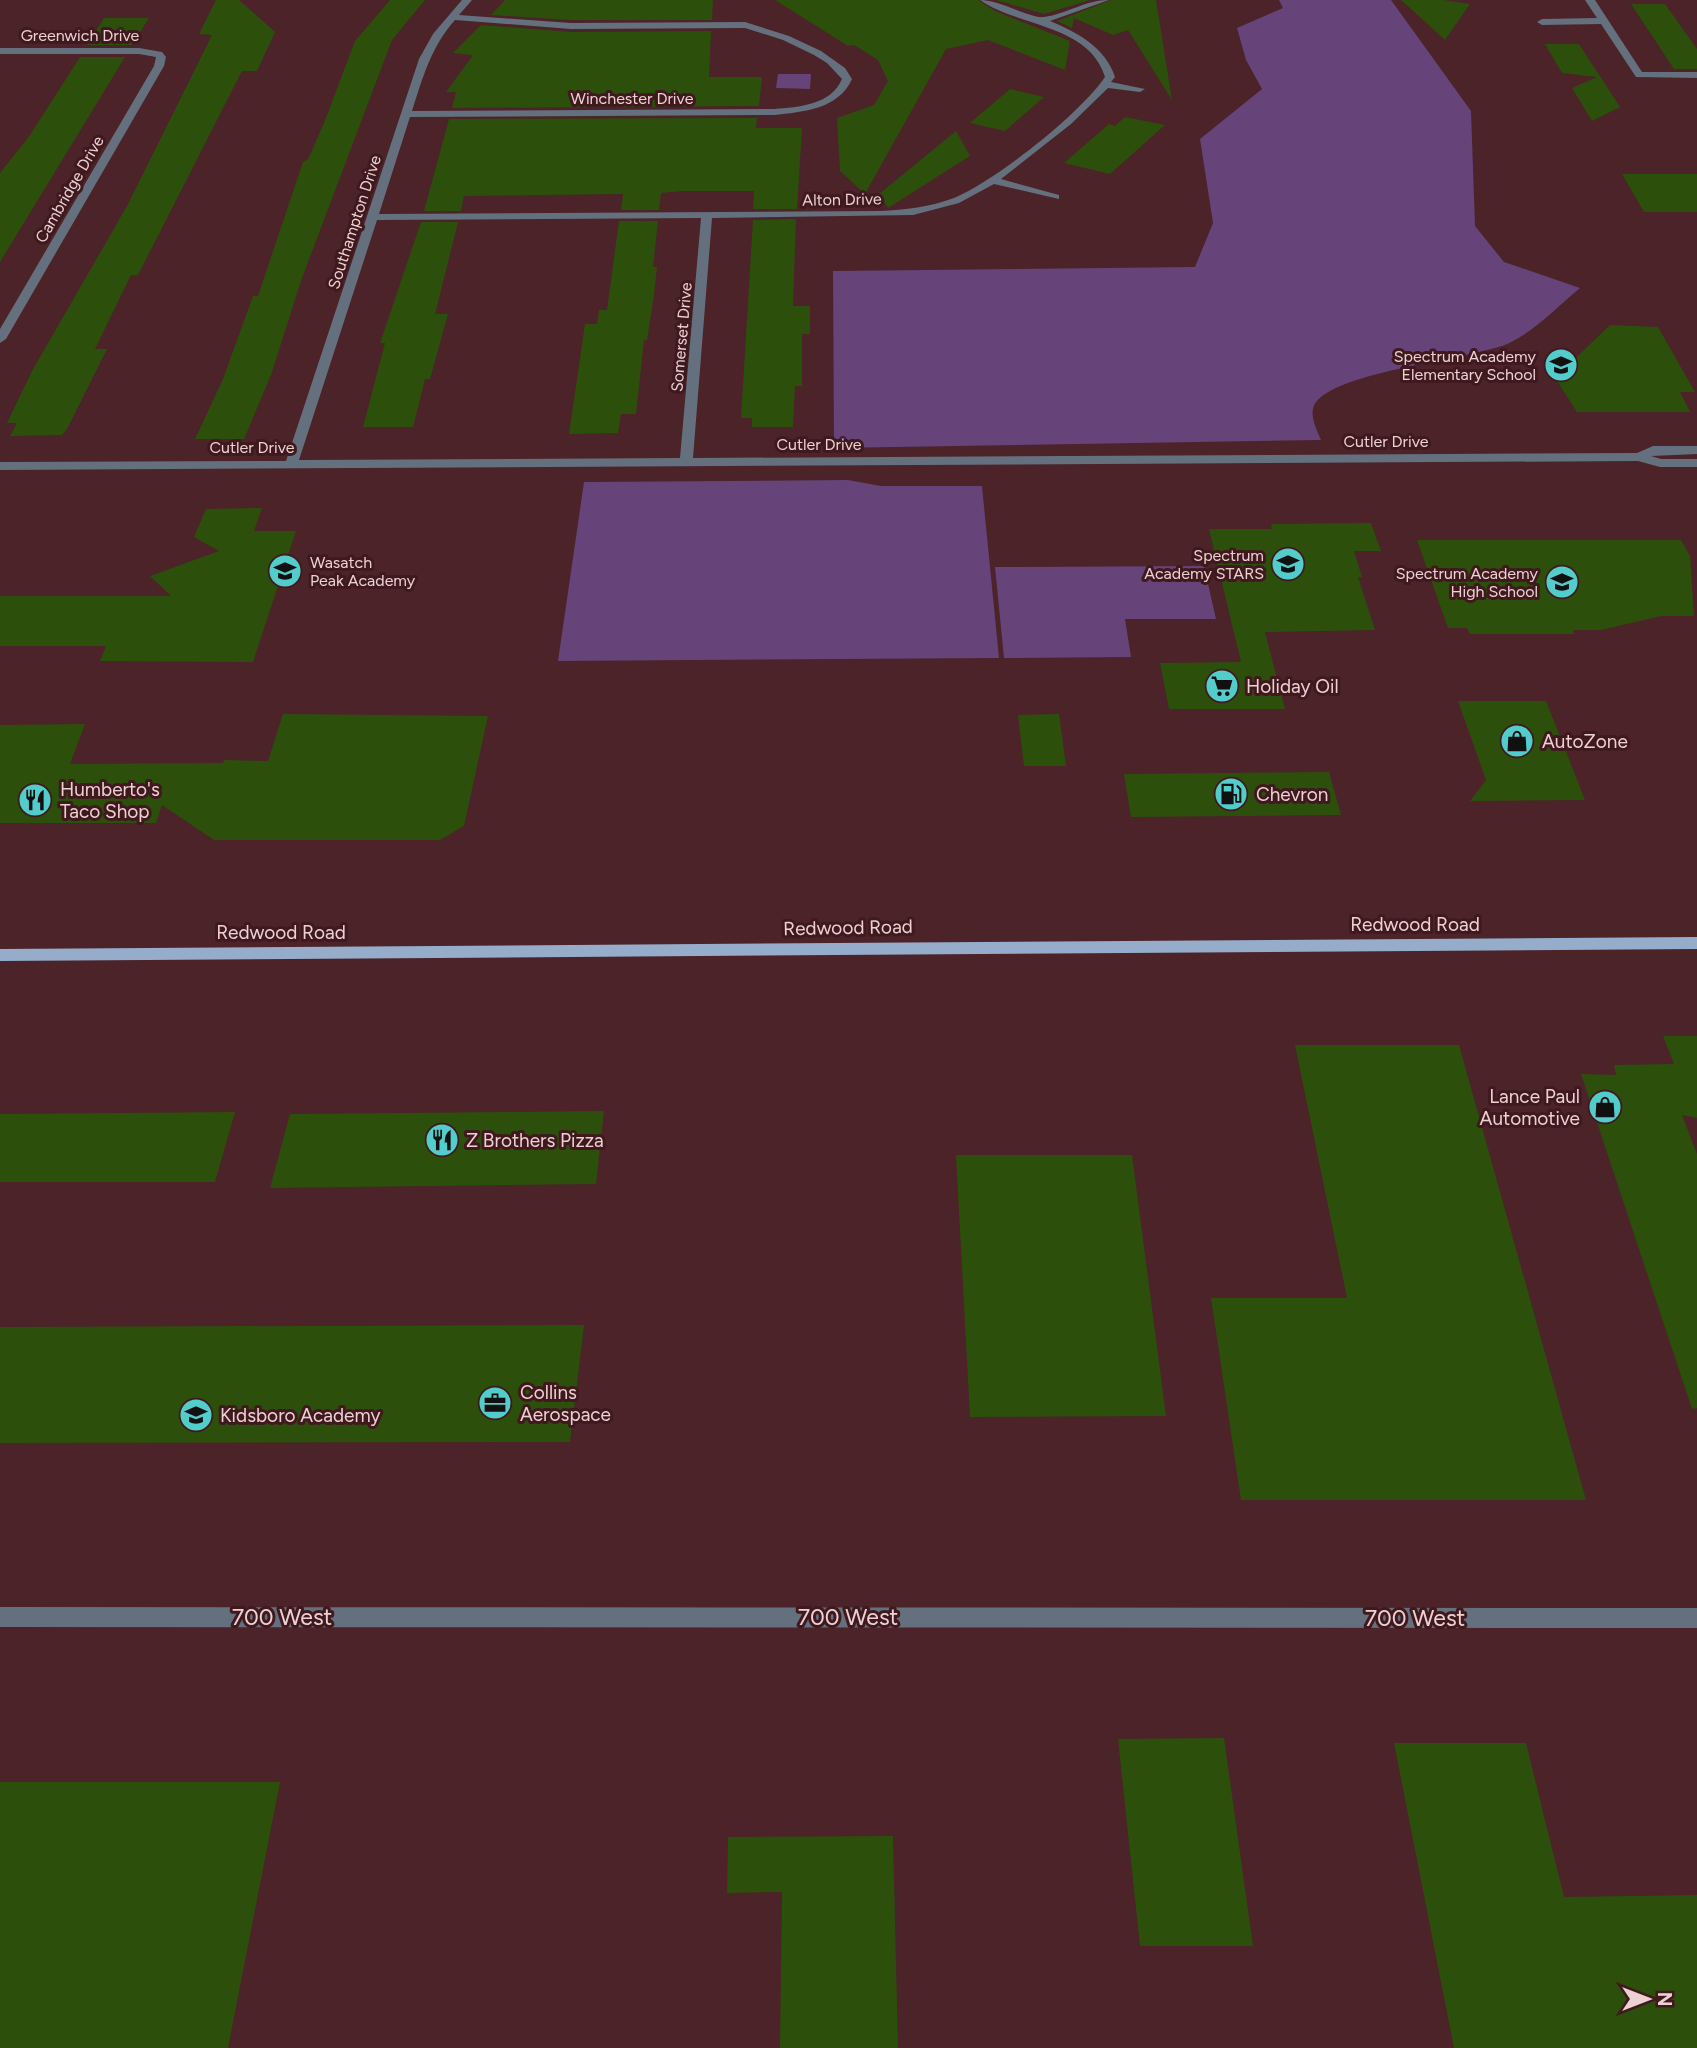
<svg xmlns="http://www.w3.org/2000/svg" width="1697" height="2048" font-family="Figtree,sans-serif">
<style>
.green{fill:#664379}
.building{fill:#2d4f0c}
.lines{fill:none;stroke-linecap:round;stroke-linejoin:round}
.minor{fill:#64707e;fill-rule:evenodd}
.major{fill:#95adcb;fill-rule:evenodd}
.labels{text-anchor:middle;stroke-width:6;stroke-linejoin:round;paint-order:stroke}
.far-street-label{font-size:16px;fill:#ecd1d3;stroke:#3f191e}
.far-poi-label{font-size:16px;fill:#ecd1d3;stroke:#3f191e;text-anchor:end}
.poi-label{font-size:19px;fill:#ecd1d3;stroke:#3f191e;text-anchor:start}
.street-label{font-size:19px;fill:#ecd1d3;stroke:#3f191e}
.near-street-label{font-size:23px;fill:#ecd1d3;stroke:#3f191e}
</style>
<rect width="100%" height="100%" fill="#4b2328"/>
<!-- green -->
<path class="green" d="M 1279,0 L 1391,0 L 1471,111 L 1475,226 L 1504,262 L 1580,288 C 1557,307 1534,332 1507,344 C 1473,359 1319,373 1313,409 C 1311,419 1317,430 1321,440 L 834,448 L 833,271 L 1195,267 L 1213,223 L 1200,139 L 1262,89 L 1246,60 L 1237,28 L 1283,8 Z
M 778,74 L 811,74 L 810,89 L 776,88 Z
M 848,480 L 881,486 L 982,486 L 999,658 L 558,661 L 584,482 Z
M 1204,566 L 1216,619 L 1125,619 L 1131,657 L 1004,658 L 995,567 Z"/>
<!-- building -->
<path class="building" d="M 216,0 L 239,0 L 275,32 L 257,71 L 242,71 L 138,275 L 131,275 L 95,349 L 107,349 L 67,429 L 62,435 L 10,436 L 17,423 L 7,423 L 32,371 L 127,206 L 212,35 L 199,34 Z
M 390,0 L 425,0 L 392,40 L 302,278 L 271,375 L 244,439 L 195,439 L 223,379 L 253,296 L 258,296 L 303,162 L 308,159 L 324,123 L 355,41 Z
M 505,0 L 713,0 L 712,20 L 571,20 L 491,15 Z
M 775,0 L 978,0 L 995,11 L 1070,41 L 1065,70 L 988,40 L 946,49 L 865,194 L 840,171 L 837,118 L 874,105 L 888,81 L 878,60 L 854,45 L 848,46 Z
M 996,0 L 1090,0 L 1044,14 Z
M 1111,0 L 1156,0 L 1172,100 L 1128,30 L 1113,35 L 1074,18 L 1072,28 L 1057,21 Z
M 1401,0 L 1444,0 L 1470,4 L 1445,40 Z
M 1631,4 L 1665,4 L 1697,49 L 1697,69 L 1674,69 Z
M 104,18 L 149,18 L 132,45 L 87,45 Z
M 481,25 L 571,32 L 711,31 L 709,77 L 762,77 L 759,106 L 452,108 L 456,92 L 446,92 L 473,55 L 453,53 Z
M 1545,44 L 1579,44 L 1620,107 L 1592,121 L 1572,88 L 1597,77 L 1562,73 Z
M 80,57 L 125,57 L 0,262 L 0,173 L 30,135 Z
M 1010,89 L 1044,97 L 1005,131 L 970,123 Z
M 1125,117 L 1165,125 L 1110,174 L 1064,163 L 1109,124 L 1115,126 Z
M 757,118 L 756,128 L 802,128 L 797,209 L 753,209 L 754,191 L 682,191 L 661,193 L 659,210 L 621,210 L 623,194 L 544,195 L 464,196 L 461,211 L 424,211 L 449,119 Z
M 956,131 L 970,156 L 888,208 L 879,194 Z
M 1622,174 L 1697,174 L 1697,212 L 1644,212 Z
M 796,219 L 793,306 L 810,306 L 810,334 L 802,334 L 802,386 L 795,386 L 793,427 L 752,427 L 752,418 L 741,418 L 753,220 Z
M 619,221 L 658,221 L 653,267 L 657,267 L 654,295 L 647,340 L 644,340 L 636,414 L 621,414 L 618,433 L 569,434 L 585,324 L 597,324 L 599,310 L 607,310 Z
M 421,222 L 458,222 L 435,314 L 448,314 L 430,379 L 425,379 L 413,427 L 363,427 L 385,343 L 380,343 Z
M 1610,325 L 1658,327 L 1695,392 L 1680,392 L 1690,412 L 1577,412 L 1555,378 Z
M 262,508 L 254,531 L 296,531 L 253,662 L 100,661 L 106,646 L 0,646 L 0,596 L 171,596 L 150,576 L 219,551 L 194,537 L 206,509 Z
M 1371,523 L 1381,551 L 1354,551 L 1362,577 L 1358,577 L 1375,630 L 1265,632 L 1285,709 L 1169,709 L 1160,663 L 1241,662 L 1209,529 L 1272,529 L 1271,524 Z
M 1417,540 L 1681,540 L 1690,556 L 1694,616 L 1661,616 L 1601,630 L 1573,630 L 1574,634 L 1470,634 L 1467,628 L 1448,628 Z
M 1458,701 L 1546,701 L 1585,800 L 1470,801 L 1486,780 Z
M 283,714 L 488,716 L 464,826 L 440,840 L 214,840 L 162,805 L 156,823 L 0,823 L 0,725 L 85,724 L 70,764 L 223,763 L 224,760 L 268,761 Z
M 1059,714 L 1066,766 L 1024,766 L 1018,715 Z
M 1329,772 L 1341,815 L 1131,817 L 1124,774 Z
M 1663,1036 L 1697,1036 L 1697,1118 L 1682,1115 L 1697,1154 L 1697,1408 L 1692,1409 L 1581,1074 L 1616,1075 L 1614,1065 L 1674,1064 Z
M 1295,1045 L 1459,1045 L 1586,1500 L 1241,1500 L 1211,1298 L 1347,1298 Z
M 604,1111 L 596,1184 L 270,1188 L 290,1114 Z
M 235,1112 L 215,1182 L 0,1182 L 0,1114 Z
M 956,1155 L 1132,1155 L 1166,1416 L 970,1417 Z
M 584,1325 L 570,1442 L 0,1443 L 0,1327 Z
M 1224,1738 L 1253,1946 L 1140,1946 L 1118,1739 Z
M 1394,1743 L 1526,1743 L 1564,1897 L 1697,1895 L 1697,2048 L 1454,2048 Z
M 0,1782 L 280,1782 L 228,2048 L 0,2048 Z
M 893,1836 L 898,2048 L 780,2048 L 782,1892 L 727,1893 L 728,1837 Z"/>
<g class="lines">
<!-- minor -->
<path class="minor" d="M 462,0 L 472,0 L 459,15 L 571,23 L 745,22 L 789,36 L 821,51 L 845,68 L 852,79 C 839,109 803,112 774,115 L 410,117 L 379,214 L 880,211 C 905,210 930,207 954,198 C 995,181 1080,114 1105,77 C 1089,24 1018,27 980,0 C 1001,0 1030,19 1044,17 C 1067,14 1085,0 1109,0 L 1050,21 C 1078,33 1105,47 1115,77 L 1111,82 L 1145,89 L 1140,92 L 1108,88 L 1071,124 L 1001,179 L 1059,195 L 1059,199 L 994,184 L 959,203 L 913,215 L 712,218 L 693,458 L 1637,453 L 1653,446 L 1697,446 L 1697,454 L 1651,456 L 1661,459 L 1697,459 L 1697,467 L 1660,467 L 1638,461 L 0,470 L 0,462 L 286,461 L 419,59 L 433,34 ZM 455,20 L 571,29 L 745,28 L 783,40 L 814,55 L 827,63 L 842,79 C 831,105 799,107 774,109 L 412,111 C 423,77 431,47 455,20 ZM 701,218 L 680,458 L 299,460 L 377,220 Z
M 1585,0 L 1595,0 L 1642,72 L 1697,72 L 1697,78 L 1636,77 L 1601,24 L 1542,25 L 1537,22 L 1542,19 L 1597,18 Z
M 0,48 L 139,48 L 162,52 L 166,57 L 164,66 L 6,339 L 0,343 L 0,329 L 154,66 L 156,57 L 139,54 L 0,54 Z
M 0,1607 L 1697,1608 L 1697,1628 L 0,1627 Z"/>
<!-- major -->
<path class="major" d="M 1697,937 L 1697,949 L 0,961 L 0,949 Z"/>
</g>
<!-- icons -->
<defs>
<symbol id="school-disc" viewBox="-11 -11 22 22"><circle r="9.5" fill="#53cdcb" stroke="#3f191e"/><path d="M0-5L7-2L0 1L-7-2ZM-4 1L0 2.5L4 1V4Q0 6-4 4Z" fill="#111"/></symbol>
<symbol id="supermarket-disc" viewBox="-11 -11 22 22"><circle r="9.5" fill="#53cdcb" stroke="#3f191e"/><path d="M-6-5.5h2.5l.6 2H6L4.5 2H-2.5L-4.4-4H-6ZM-1.5 3.2a1.3 1.3 0 1 0 .1 0ZM3 3.2a1.3 1.3 0 1 0 .1 0Z" fill="#111"/></symbol>
<symbol id="shop-disc" viewBox="-11 -11 22 22"><circle r="9.5" fill="#53cdcb" stroke="#3f191e"/><path d="M-5-2.5h2.3a2.7 3.5 0 0 1 5.4 0H5L5.5 6h-11ZM-1.5-2.5h3a1.5 2.3 0 0 0-3 0Z" fill="#111"/></symbol>
<symbol id="fuel-disc" viewBox="-11 -11 22 22"><circle r="9.5" fill="#53cdcb" stroke="#3f191e"/><path d="M-5.5-6h7V0h2V4h1.3V-2.5L3-4.5l.8-.8L6-3V5H2.5V1h-1V6h-7ZM-4.2-4.7v3.2H.2V-4.7Z" fill="#111"/></symbol>
<symbol id="restaurant-disc" viewBox="-11 -11 22 22"><circle r="9.5" fill="#53cdcb" stroke="#3f191e"/><path d="M-5-6h1v4h1v-4h1v4h1v-4h1v5L-1.5 .5V6h-2V.5L-5-1ZM5-6V6H3V1.5H1.5Q1.5-4 5-6Z" fill="#111"/></symbol>
<symbol id="office-disc" viewBox="-11 -11 22 22"><circle r="9.5" fill="#53cdcb" stroke="#3f191e"/><path d="M-6-3h4V-5.5h4V-3h4V5H-6ZM-1-4.5V-3h2v-1.5ZM-6 0V1H6V0Z" fill="#111"/></symbol>
</defs>
<g fill-rule="evenodd">
<use href="#school-disc" x="1542" y="346" width="38" height="38"/>
<use href="#school-disc" x="1269" y="545" width="38" height="38"/>
<use href="#school-disc" x="266" y="552" width="38" height="38"/>
<use href="#school-disc" x="1543" y="563" width="38" height="38"/>
<use href="#supermarket-disc" x="1203" y="667" width="38" height="38"/>
<use href="#shop-disc" x="1498" y="722" width="38" height="38"/>
<use href="#fuel-disc" x="1212" y="775" width="38" height="38"/>
<use href="#restaurant-disc" x="16" y="781" width="38" height="38"/>
<use href="#shop-disc" x="1586" y="1088" width="38" height="38"/>
<use href="#restaurant-disc" x="423" y="1121" width="38" height="38"/>
<use href="#office-disc" x="476" y="1384" width="38" height="38"/>
<use href="#school-disc" x="177" y="1396" width="38" height="38"/>
</g>
<g class="labels">
<!-- far-street labels -->
<g class="far-street-label">
<text x="80" y="41">Greenwich Drive</text>
<text x="632" y="104">Winchester Drive</text>
<text transform="translate(69 189) rotate(-60)" y="6">Cambridge Drive</text>
<text transform="translate(842 199) rotate(-1)" y="6">Alton Drive</text>
<text transform="translate(354 222) rotate(-72)" y="6">Southampton Drive</text>
<text transform="translate(681 337) rotate(-85)" y="6">Somerset Drive</text>
<text x="1386" y="447">Cutler Drive</text>
<text x="819" y="450">Cutler Drive</text>
<text x="252" y="453">Cutler Drive</text>
</g>
<!-- far-poi labels -->
<g class="far-poi-label">
<text x="1536" y="362">Spectrum Academy<tspan x="1536" dy="18">Elementary School</tspan></text>
<text x="1264" y="561">Spectrum<tspan x="1264" dy="18">Academy STARS</tspan></text>
<text x="310" y="568" text-anchor="start">Wasatch<tspan x="310" dy="18">Peak Academy</tspan></text>
<text x="1538" y="579">Spectrum Academy<tspan x="1538" dy="18">High School</tspan></text>
</g>
<!-- poi labels -->
<g class="poi-label">
<text x="1246" y="693">Holiday Oil</text>
<text x="1542" y="748">AutoZone</text>
<text x="60" y="796">Humberto's<tspan x="60" dy="22">Taco Shop</tspan></text>
<text x="1256" y="801">Chevron</text>
<text x="1580" y="1103" text-anchor="end">Lance Paul<tspan x="1580" dy="22">Automotive</tspan></text>
<text x="466" y="1147">Z Brothers Pizza</text>
<text x="520" y="1399">Collins<tspan x="520" dy="22">Aerospace</tspan></text>
<text x="220" y="1422">Kidsboro Academy</text>
</g>
<!-- street labels -->
<g class="street-label">
<text x="1415" y="931">Redwood Road</text>
<text transform="translate(848 927) rotate(-1)" y="7">Redwood Road</text>
<text x="281" y="939">Redwood Road</text>
</g>
<!-- near-street labels -->
<g class="near-street-label">
<text x="282" y="1625">700 West</text>
<text x="848" y="1625">700 West</text>
<text x="1415" y="1626">700 West</text>
</g>
</g>
<!-- north arrow -->
<g transform="translate(1648 1999) rotate(90)" stroke="#3f191e" stroke-width="5" paint-order="stroke">
<path d="M0-5L12 26L0 18L-12 26Z" fill="#ecd1d3"/>
<text y="-10" font-size="19" font-weight="bold" text-anchor="middle" fill="#ecd1d3">N</text>
</g>
</svg>
